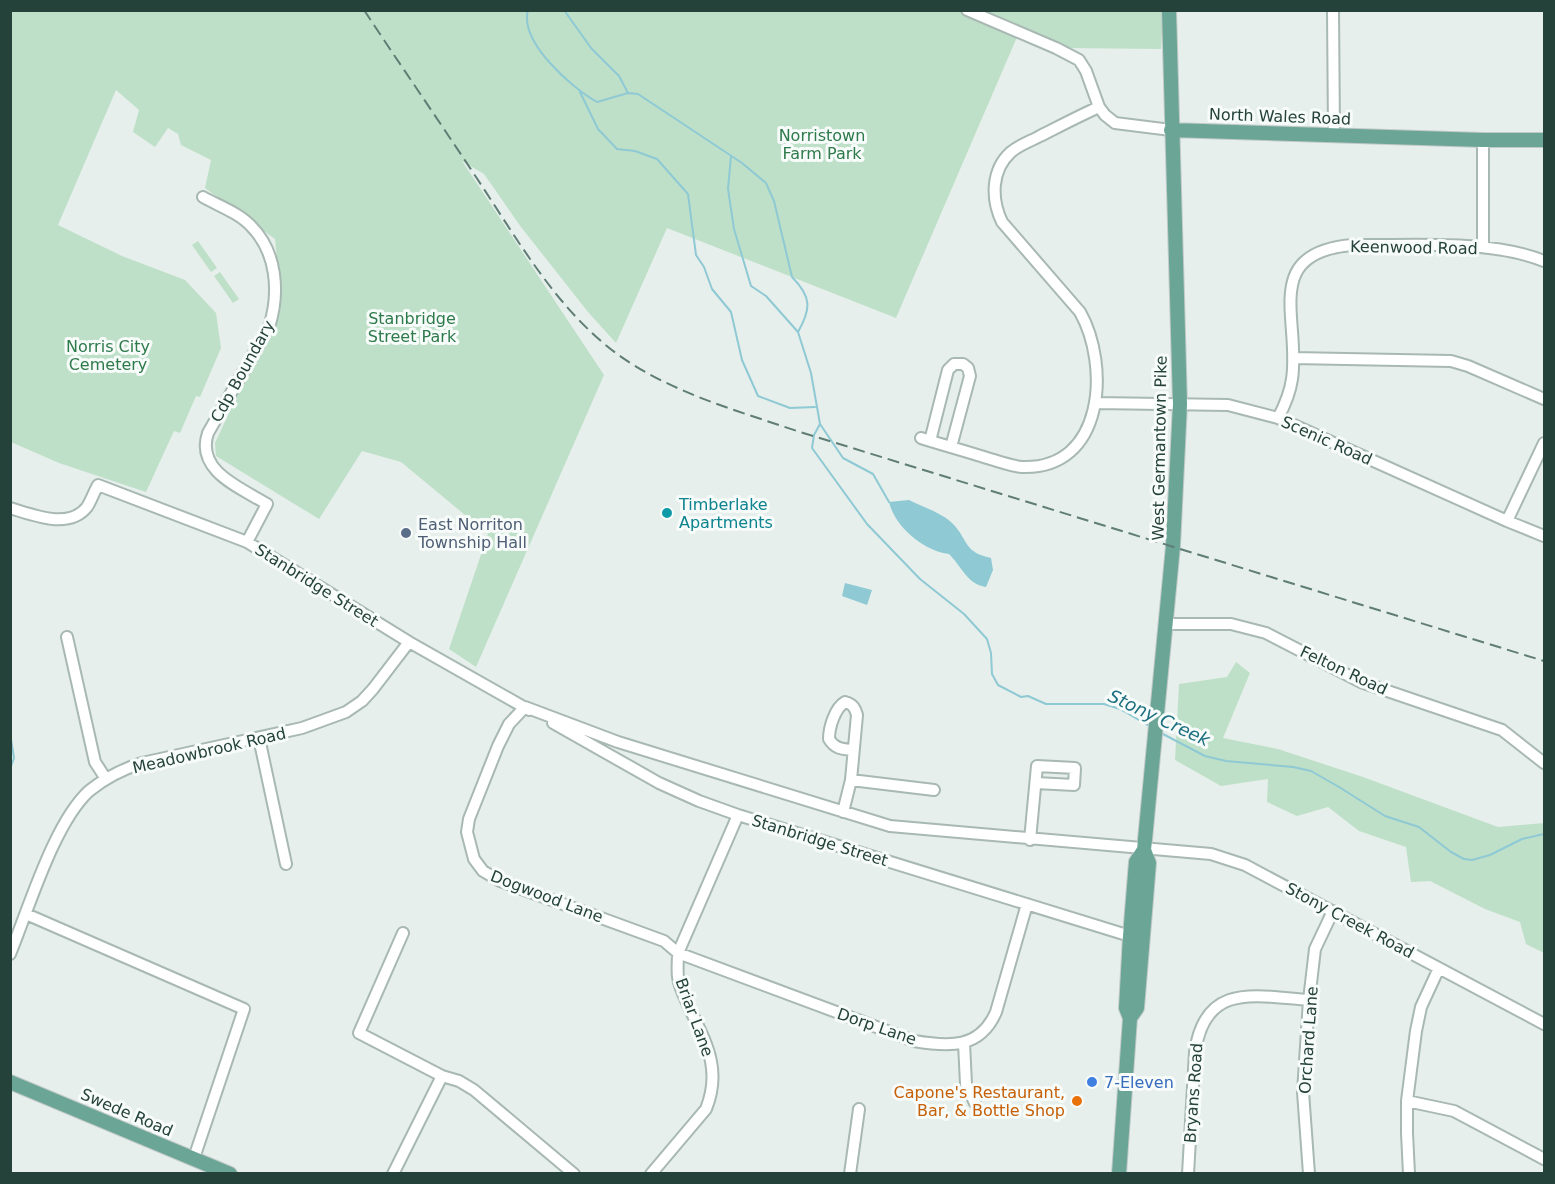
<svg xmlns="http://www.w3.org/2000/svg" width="1555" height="1184" font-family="'DejaVu Sans',sans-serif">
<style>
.green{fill:#bfe0c8}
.water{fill:#8ec9d4}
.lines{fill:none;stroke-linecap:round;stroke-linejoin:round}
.stream{stroke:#8ec9d4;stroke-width:2}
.minor-casing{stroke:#a8b8b2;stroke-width:14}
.major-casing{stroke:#c2cac8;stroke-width:16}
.minor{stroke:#fff;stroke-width:10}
.major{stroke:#6aa596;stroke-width:14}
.rail{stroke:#5f7d75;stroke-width:2;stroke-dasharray:12 6;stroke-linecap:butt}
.culture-dot{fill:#0f9aa8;stroke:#f7fbf9;stroke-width:2}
.service-dot{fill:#5c6f8a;stroke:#f7fbf9;stroke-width:2}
.shop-dot{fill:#3f7fe0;stroke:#f7fbf9;stroke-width:2}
.food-dot{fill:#e8710a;stroke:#f7fbf9;stroke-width:2}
.labels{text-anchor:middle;stroke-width:6;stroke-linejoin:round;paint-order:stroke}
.street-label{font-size:16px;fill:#24423a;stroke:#f7fbf9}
.park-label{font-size:16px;fill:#2d7a4b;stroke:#f7fbf9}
.culture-label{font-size:16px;fill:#0d838f;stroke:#f7fbf9;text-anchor:start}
.service-label{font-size:16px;fill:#4e5e75;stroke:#f7fbf9;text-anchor:start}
.shop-label{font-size:16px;fill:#366cbe;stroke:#f7fbf9;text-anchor:start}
.food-label{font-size:16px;fill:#c56008;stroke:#f7fbf9;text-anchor:end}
.water-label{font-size:18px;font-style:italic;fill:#1c6f80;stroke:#f7fbf9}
</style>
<rect width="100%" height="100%" fill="#e6efeb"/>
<!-- green -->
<path class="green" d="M 10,11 L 1163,11 L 1161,49 L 1065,48 L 1020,30 L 896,318 L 667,228 L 616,343 L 588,312 L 521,227 L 484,174 L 462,161 L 604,375 L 476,667 L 449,649 L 488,534 L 401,462 L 362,451 L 319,519 L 216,456 L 215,443 L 281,301 L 275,239 L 205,188 L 211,160 L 181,145 L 178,134 L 168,128 L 155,147 L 133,132 L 139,110 L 116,90 L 58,225 L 122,256 L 185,280 L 216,313 L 221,348 L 200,397 L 196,396 L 180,433 L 174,431 L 146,492 L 59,463 L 11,442 Z
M 198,241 L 217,268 L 211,272 L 192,245 Z
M 220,272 L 239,299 L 233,303 L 214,276 Z
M 1236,662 L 1250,673 L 1223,738 L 1278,749 L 1363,777 L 1498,827 L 1544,823 L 1544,953 L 1526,944 L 1520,922 L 1485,909 L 1430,881 L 1411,882 L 1406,847 L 1359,831 L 1328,807 L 1297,816 L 1267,802 L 1268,779 L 1221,786 L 1175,760 L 1179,684 L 1227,677 Z"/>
<!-- water -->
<path class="water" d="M 909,500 C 923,507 943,513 954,525 C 969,542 964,552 991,558 L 993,570 L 986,587 C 967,584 962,567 949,554 C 924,551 895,527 889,502 Z
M 845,583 L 872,590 L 867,605 L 842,596 Z"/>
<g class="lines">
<!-- stream -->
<path class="stream" d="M 528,10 C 519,42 572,88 597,102 L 628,93 L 638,94 L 742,163 L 766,183 L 774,201 L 792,277 C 812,297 811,309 798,332 L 811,373 L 820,424 L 814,435 L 812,448 L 867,524 L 920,579 L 964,614 L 987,639 L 991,653 L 992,674 L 998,685 L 1021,697 L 1028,696 L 1046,704 L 1104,704 L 1120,709 L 1151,727
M 564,10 L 591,48 L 619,76 L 628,93
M 580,92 L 598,129 L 617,149 L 635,151 L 657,159 L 688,194 L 696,255 L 704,267 L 712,289 L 731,312 L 742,360 L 758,396 L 790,408 L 815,407
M 731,156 L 728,189 L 734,229 L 751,286 L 766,296 L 798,332
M 820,424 L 843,458 L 873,474 L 889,502
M 10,733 L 14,758 L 10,769
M 1161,733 L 1205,756 L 1226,761 L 1293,767 L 1311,771 L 1339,787 L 1385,816 L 1419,827 L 1451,852 L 1464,859 L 1472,860 L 1490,855 L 1522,839 L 1544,834"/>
<defs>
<path id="minor" d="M 967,10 L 1056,48 L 1079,60 L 1086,71 L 1099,107 L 1105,115 L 1115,123 L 1171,130
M 1333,10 L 1334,134
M 203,197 C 219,206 239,213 251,226 C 277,252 280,293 269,327 L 208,433 C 195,471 241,488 267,504 L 247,542
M 1483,247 L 1483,140
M 1293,358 L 1451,361 L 1468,366 L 1544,399
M 1096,403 L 1228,405 L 1278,418 L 1507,521 L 1544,536
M 1278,418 C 1285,405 1290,393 1292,379 C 1301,320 1260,253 1352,245 C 1412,246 1489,239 1544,261
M 921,438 C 943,445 965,451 987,458 C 998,461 1011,466 1022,467 C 1105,470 1110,365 1080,312 L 1002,222 C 991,199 991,170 1011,152 C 1019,145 1031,141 1040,136 C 1060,126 1079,116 1099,107
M 930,441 L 948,370 L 954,364 L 963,364 L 968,368 L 970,376 L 951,447
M 10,508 C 33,515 69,530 87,507 C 91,501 94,492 98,485 L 247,542 L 409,642 L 529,710
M 1507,521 L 1544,443
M 1166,624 L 1231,624 L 1266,633 L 1361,682 L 1502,730 L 1544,763
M 67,637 L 95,762 L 106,779
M 553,723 L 659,783 L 699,801 L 738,815 L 1130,936
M 259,738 L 286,864
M 851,780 L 934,790
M 843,812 L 851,780 L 857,715 C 855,708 853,704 845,702 C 835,708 829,727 829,739 C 835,749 842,749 852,750
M 1030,840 L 1037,766 L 1075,768 L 1074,785 L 1036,783
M 1027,904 L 996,1012 C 980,1049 949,1047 914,1041 L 678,953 L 664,941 L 500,881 L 483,871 L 474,859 L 467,832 L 469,819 L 498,746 L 509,724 L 525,707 L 618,742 L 890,826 L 1211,854 L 1245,865 L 1544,1024
M 26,914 L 244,1009 L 194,1158
M 403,933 L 359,1033 L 442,1076 L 459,1081 L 474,1090 L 574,1174
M 10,954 C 29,908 54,823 89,791 C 105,778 123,769 142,763 L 302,728 L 346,712 L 362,701 L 373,689 L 409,642
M 964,1043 L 966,1084 L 975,1103
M 1407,1101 L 1454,1111 L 1544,1159
M 393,1174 L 442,1076
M 651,1174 L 706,1109 C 722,1069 706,1043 689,1007 C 685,998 679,987 678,977 C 677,969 678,961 678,953 L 738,815
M 850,1174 L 859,1109
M 1188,1174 L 1195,1052 C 1205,982 1255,996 1309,1000
M 1309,1174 L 1303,1092 L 1309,1000 L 1315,949 L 1333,911
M 1409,1174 L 1407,1133 L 1407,1101 L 1416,1031 L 1421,1007 L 1439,968"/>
<path id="major" d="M 1171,130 L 1483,140 L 1544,140
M 1130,1018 L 1137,1008 L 1149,863 L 1144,850 L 1173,546 L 1180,404 L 1169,10
M 10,1082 L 230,1174
M 1119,1174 L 1130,1018 L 1126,1008 L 1130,936 L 1136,862 L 1144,850"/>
</defs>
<!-- minor casing -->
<use href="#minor" class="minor-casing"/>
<!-- major casing -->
<use href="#major" class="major-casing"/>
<!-- minor -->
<use href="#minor" class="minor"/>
<!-- major -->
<use href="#major" class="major"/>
<!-- rail -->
<path class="rail" d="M 364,10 C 401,66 439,121 476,177 C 520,243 563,321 632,364 C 683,396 741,412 797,431 L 1544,661"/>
</g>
<!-- markers -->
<circle class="culture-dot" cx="667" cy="513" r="6"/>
<circle class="service-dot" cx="406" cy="533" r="6"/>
<circle class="shop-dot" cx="1092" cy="1082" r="6"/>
<circle class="food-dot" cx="1077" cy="1101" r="6"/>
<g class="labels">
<!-- street labels -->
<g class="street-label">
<text transform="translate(1280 116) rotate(2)" y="6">North Wales Road</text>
<text transform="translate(1414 247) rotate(1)" y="6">Keenwood Road</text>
<text transform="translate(242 371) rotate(-61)" y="6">Cdp Boundary</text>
<text transform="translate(1327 440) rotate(24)" y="6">Scenic Road</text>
<text transform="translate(1159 448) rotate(-89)" y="6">West Germantown Pike</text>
<text transform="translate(317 585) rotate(32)" y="6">Stanbridge Street</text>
<text transform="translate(1344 670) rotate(25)" y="6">Felton Road</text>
<text transform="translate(209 750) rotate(-13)" y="6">Meadowbrook Road</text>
<text transform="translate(820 840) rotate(17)" y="6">Stanbridge Street</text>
<text transform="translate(547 896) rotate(21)" y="6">Dogwood Lane</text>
<text transform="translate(1350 920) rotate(28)" y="6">Stony Creek Road</text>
<text transform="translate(695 1017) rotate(70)" y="6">Briar Lane</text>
<text transform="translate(877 1026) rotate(19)" y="6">Dorp Lane</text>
<text transform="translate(1308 1040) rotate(-86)" y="6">Orchard Lane</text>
<text transform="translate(1193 1093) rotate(-86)" y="6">Bryans Road</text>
<text transform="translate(127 1112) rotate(23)" y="6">Swede Road</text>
</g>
<!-- park labels -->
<g class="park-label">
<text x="822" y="141">Norristown<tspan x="822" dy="18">Farm Park</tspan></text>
<text x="412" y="324">Stanbridge<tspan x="412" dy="18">Street Park</tspan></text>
<text x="108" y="352">Norris City<tspan x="108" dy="18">Cemetery</tspan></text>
</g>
<!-- culture labels -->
<g class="culture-label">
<text x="679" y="510">Timberlake<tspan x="679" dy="18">Apartments</tspan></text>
</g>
<!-- service labels -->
<g class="service-label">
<text x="418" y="530">East Norriton<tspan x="418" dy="18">Township Hall</tspan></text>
</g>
<!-- shop labels -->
<g class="shop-label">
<text x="1104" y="1088">7-Eleven</text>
</g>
<!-- food labels -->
<g class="food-label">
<text x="1065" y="1098">Capone's Restaurant,<tspan x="1065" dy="18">Bar, &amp; Bottle Shop</tspan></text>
</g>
<!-- water labels -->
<g class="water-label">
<text transform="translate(1159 718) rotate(25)" y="6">Stony Creek</text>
</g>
</g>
<!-- border -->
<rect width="1555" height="1184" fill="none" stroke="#24423a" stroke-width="24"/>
</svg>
